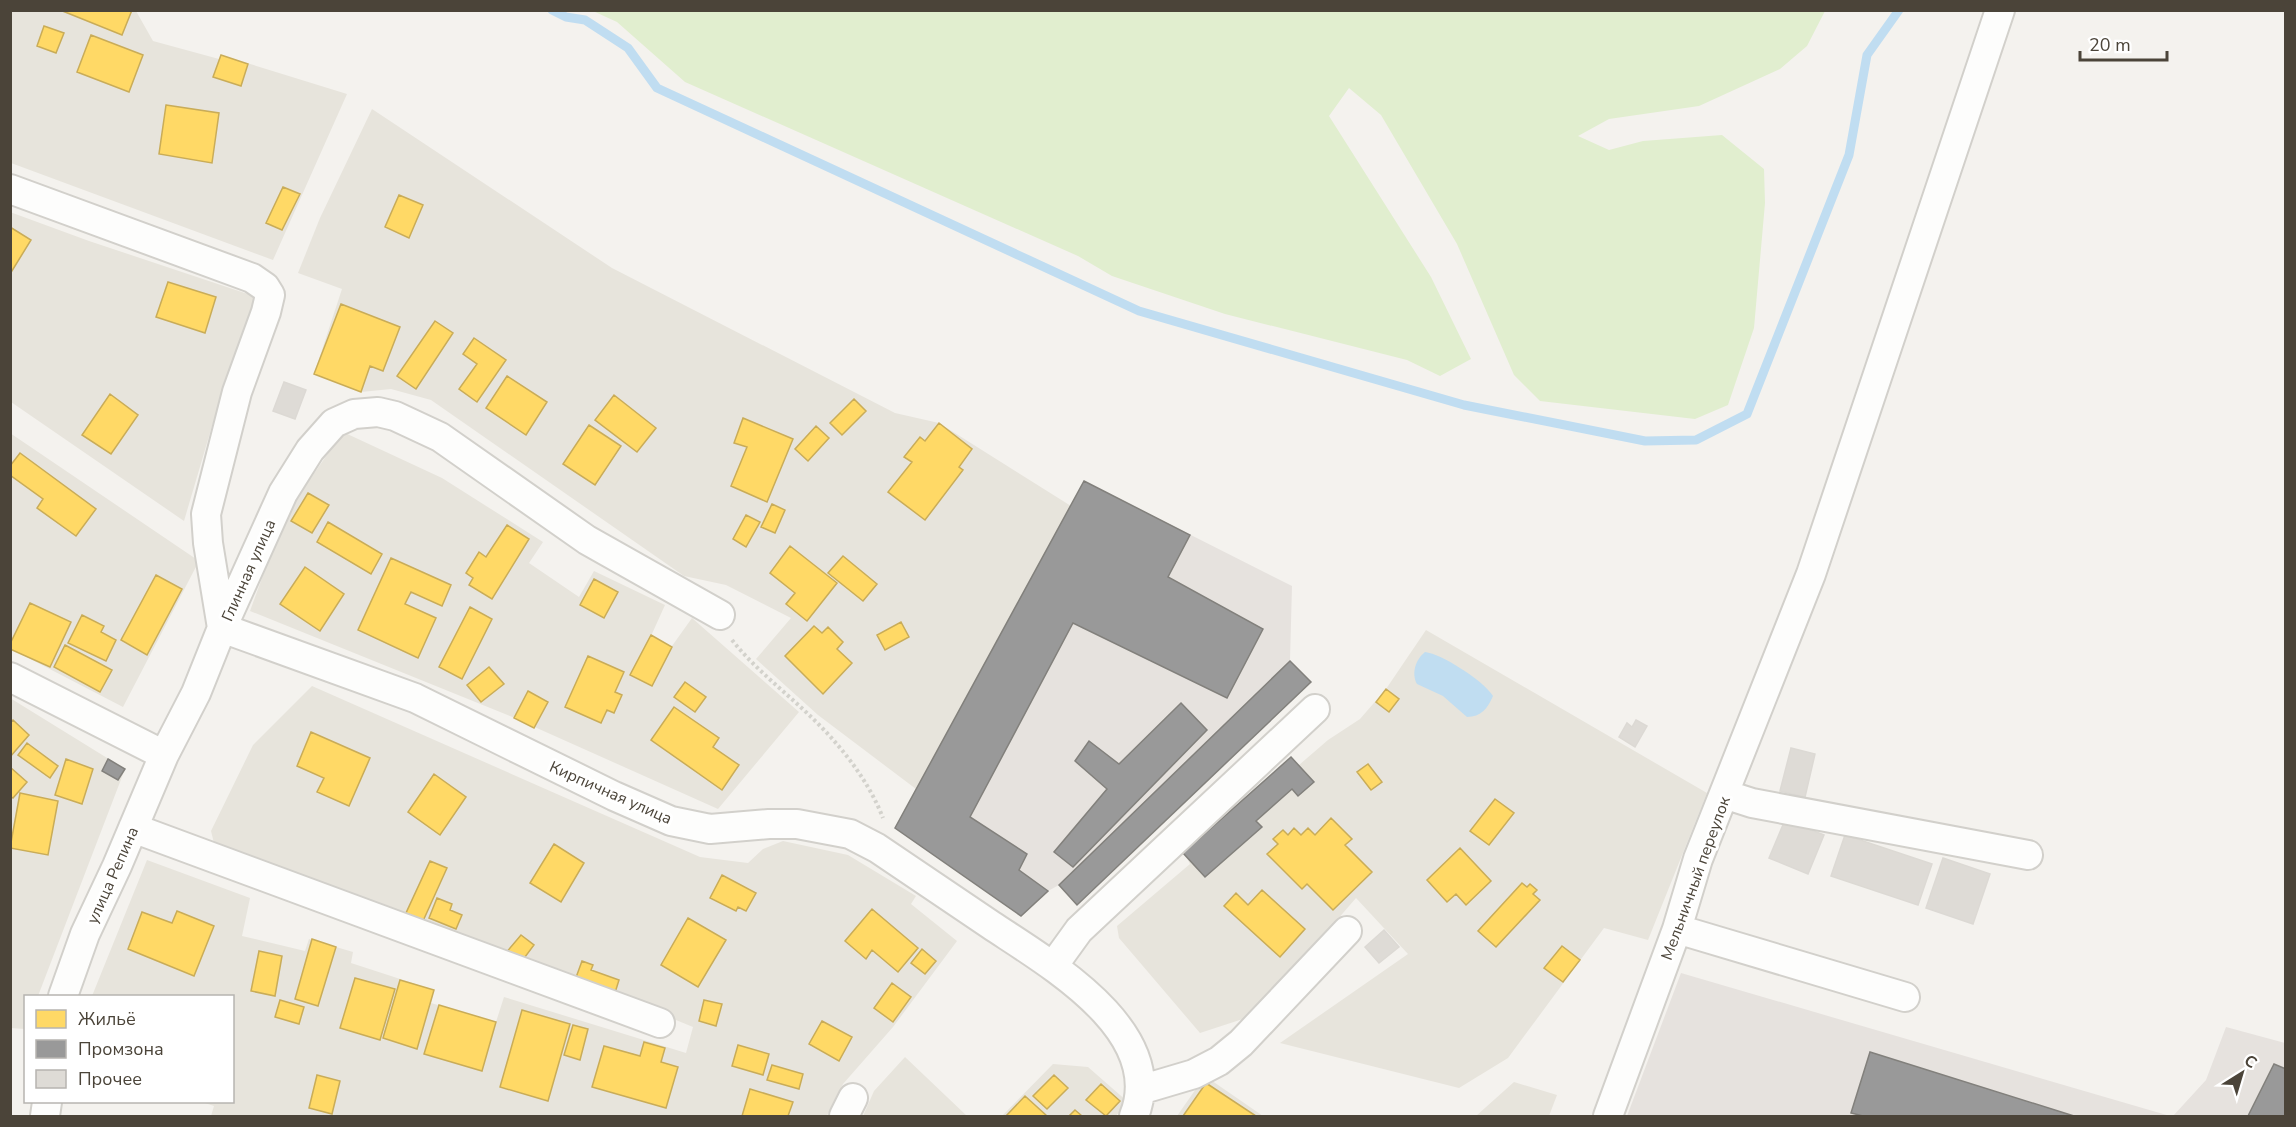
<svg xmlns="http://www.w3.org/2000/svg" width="2296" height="1127" font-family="'Nunito Sans',sans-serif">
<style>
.residential{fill:#e7e4dc}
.industrial{fill:#e6e2de}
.green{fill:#e1eecf}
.water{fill:#c0ddf1}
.homes{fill:#ffd966;stroke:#c9ac58;stroke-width:1.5}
.industry{fill:#999;stroke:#82807c;stroke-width:1.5}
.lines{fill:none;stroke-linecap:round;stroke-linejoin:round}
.stream{stroke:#c0ddf1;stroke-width:9}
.building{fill:#dedbd6;stroke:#dcd9d4;stroke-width:1.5}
.minor-casing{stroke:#d2d0cb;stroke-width:32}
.path{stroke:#d3d2cc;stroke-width:4;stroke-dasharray:3 3;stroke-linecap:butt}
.minor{stroke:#fdfdfc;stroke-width:28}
.labels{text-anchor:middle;stroke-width:6;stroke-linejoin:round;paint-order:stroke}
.street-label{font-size:16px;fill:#4b4439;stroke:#fff}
</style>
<rect width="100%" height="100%" fill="#f4f2ee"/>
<!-- residential -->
<path class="residential" d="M 10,11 L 136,11 L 153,41 L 219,59 L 221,55 L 347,94 L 273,260 L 11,163 Z
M 372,109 L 612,268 L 895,413 L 939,423 L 1071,506 L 916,789 L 818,715 L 756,659 L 791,618 L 726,585 L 684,576 L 431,400 L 391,389 L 361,392 L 314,374 L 342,289 L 298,273 L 320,218 Z
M 10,212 L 89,241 L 257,297 L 212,426 L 184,521 L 11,402 Z
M 343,432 L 442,478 L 543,542 L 529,563 L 579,597 L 594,571 L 665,605 L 651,636 L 672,646 L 692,618 L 799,712 L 718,809 L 510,716 L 250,611 L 285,515 Z
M 10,433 L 199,561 L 123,707 L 11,649 Z
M 1426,630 L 1707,793 L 1648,940 L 1604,928 L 1508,1058 L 1459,1088 L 1280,1043 L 1408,954 L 1356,898 L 1255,1015 L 1200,1033 L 1119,938 L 1117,926 L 1190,864 L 1184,852 L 1291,757 L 1299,765 L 1328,740 L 1360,719 L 1386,689 Z
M 312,686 L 700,857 L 748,863 L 763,849 L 783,841 L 848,855 L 916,896 L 911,904 L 957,941 L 893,1027 L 843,1084 L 827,1116 L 211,1116 L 214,1106 L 202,1102 L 232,1102 L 232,996 L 92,996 L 147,860 L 250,898 L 242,936 L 305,951 L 309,939 L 353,952 L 351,963 L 434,990 L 431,1003 L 496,1022 L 504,997 L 686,1053 L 693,1027 L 508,951 L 214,843 L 211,831 L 253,745 Z
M 10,698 L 125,769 L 38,996 L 26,996 L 25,1029 L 10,1028 Z
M 905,1057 L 967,1116 L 863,1116 L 874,1091 Z
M 1053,1064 L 1088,1067 L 1128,1102 L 1116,1116 L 1002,1116 Z
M 1205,1076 L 1263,1116 L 1177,1116 Z
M 1514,1082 L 1557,1095 L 1549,1116 L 1476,1116 Z"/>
<!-- industrial -->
<path class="industrial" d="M 1084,481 L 1292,586 L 1290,660 L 1311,682 L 1077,905 L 1059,885 L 1048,891 L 1021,916 L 895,828 Z
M 1681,973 L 2170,1116 L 1627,1116 Z
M 2226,1027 L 2285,1043 L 2285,1116 L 2173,1116 L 2206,1080 Z"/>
<!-- green -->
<path class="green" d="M 593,11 L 1825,11 L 1807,46 L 1780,69 L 1699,106 L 1609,119 L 1578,136 L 1609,150 L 1643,141 L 1722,135 L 1764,169 L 1765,203 L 1754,328 L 1728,405 L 1695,419 L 1540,401 L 1514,375 L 1457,244 L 1381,115 L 1349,88 L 1329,116 L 1431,277 L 1471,359 L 1440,376 L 1407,360 L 1225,314 L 1112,276 L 1078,256 L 685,82 L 617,22 Z"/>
<!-- water -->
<path class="water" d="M 1425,652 C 1442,654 1484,681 1493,696 C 1488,708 1481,717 1467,717 L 1443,696 L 1417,684 C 1411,673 1416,659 1425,652 Z"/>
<!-- homes -->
<path class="homes" d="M 60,10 L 132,10 L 122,35 Z
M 44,26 L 64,33 L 56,53 L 37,46 Z
M 91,35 L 143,55 L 129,92 L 77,72 Z
M 221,55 L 248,64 L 241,86 L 213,77 Z
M 166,105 L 219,113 L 212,163 L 159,154 Z
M 283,187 L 300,194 L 282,230 L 266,223 Z
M 399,195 L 423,205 L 409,238 L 385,227 Z
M 10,227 L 31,240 L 10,274 Z
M 168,282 L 216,297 L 205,333 L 156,317 Z
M 341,304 L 400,327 L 383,371 L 370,366 L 361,392 L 314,374 Z
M 435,321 L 453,333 L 416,389 L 397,376 Z
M 474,338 L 506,360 L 477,402 L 459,389 L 477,364 L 463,354 Z
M 507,376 L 547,402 L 526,435 L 486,408 Z
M 110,394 L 138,415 L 111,454 L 82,435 Z
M 614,395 L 656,428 L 637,452 L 595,420 Z
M 854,399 L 866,411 L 842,435 L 830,423 Z
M 743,418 L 793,439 L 767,502 L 731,486 L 747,447 L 734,443 Z
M 939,423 L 972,449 L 959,467 L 963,470 L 925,520 L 888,492 L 912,462 L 904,457 L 920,437 L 925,441 Z
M 589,425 L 621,446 L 595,485 L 563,464 Z
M 816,426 L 829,438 L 808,461 L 795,449 Z
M 20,453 L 96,509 L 76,536 L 37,508 L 43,499 L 10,475 L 10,466 Z
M 308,493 L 329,505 L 312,533 L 291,521 Z
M 772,504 L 785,510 L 775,533 L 761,527 Z
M 746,515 L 760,522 L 746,547 L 733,539 Z
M 328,522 L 382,554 L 371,574 L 317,542 Z
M 507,525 L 529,539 L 492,599 L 469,585 L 473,578 L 466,573 L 479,552 L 486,557 Z
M 790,546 L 837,583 L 807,621 L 786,604 L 795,593 L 770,573 Z
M 843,556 L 877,584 L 863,601 L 828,573 Z
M 391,558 L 451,585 L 442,606 L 411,592 L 405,604 L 436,618 L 418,658 L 358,630 Z
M 305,567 L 344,594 L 320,631 L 280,604 Z
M 156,575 L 182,589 L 147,655 L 121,640 Z
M 594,579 L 618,592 L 604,618 L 580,605 Z
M 30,603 L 71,622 L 50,667 L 10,649 L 10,644 Z
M 470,607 L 492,619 L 462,679 L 439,667 Z
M 82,615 L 104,626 L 101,632 L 116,640 L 106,661 L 68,643 Z
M 901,622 L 909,637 L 885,650 L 877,635 Z
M 814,626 L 822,633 L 828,627 L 843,642 L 837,649 L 852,663 L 823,694 L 785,656 Z
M 651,635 L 672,647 L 652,686 L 630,675 Z
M 65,645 L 112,670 L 100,692 L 54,667 Z
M 588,656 L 624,672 L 615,692 L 622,695 L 614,713 L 607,710 L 601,723 L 565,707 Z
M 489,667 L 504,684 L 481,702 L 467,685 Z
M 685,682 L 706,697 L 695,712 L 674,697 Z
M 1386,689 L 1399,699 L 1389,712 L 1376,702 Z
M 528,691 L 548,702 L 534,728 L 514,718 Z
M 674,707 L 719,738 L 713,747 L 739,765 L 722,790 L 651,740 Z
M 13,720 L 29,735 L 10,757 L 10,723 Z
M 311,732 L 370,758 L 349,806 L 317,792 L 324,778 L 297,766 Z
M 27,743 L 58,766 L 50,778 L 18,755 Z
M 66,759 L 93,769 L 82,804 L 55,795 Z
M 1368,764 L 1382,782 L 1371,790 L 1357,772 Z
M 10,767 L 27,782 L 13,798 L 10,796 Z
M 434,774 L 466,797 L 440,835 L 408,812 Z
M 20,793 L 58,801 L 48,855 L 10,848 Z
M 1495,799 L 1514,813 L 1489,845 L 1470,831 Z
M 1331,818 L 1352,839 L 1345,845 L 1372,872 L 1333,910 L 1307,884 L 1302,889 L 1267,854 L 1278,844 L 1273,839 L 1283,830 L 1288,835 L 1294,828 L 1301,835 L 1308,828 L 1315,835 Z
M 554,844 L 584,863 L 561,902 L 530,883 Z
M 1460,848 L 1491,881 L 1466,905 L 1456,894 L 1447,902 L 1427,880 Z
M 430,861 L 447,868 L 423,921 L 406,913 Z
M 722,875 L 756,893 L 746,911 L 738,907 L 736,911 L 710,898 Z
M 1522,883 L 1527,887 L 1530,884 L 1537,890 L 1533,894 L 1540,900 L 1496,947 L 1478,931 Z
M 1262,890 L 1305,929 L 1280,957 L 1224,906 L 1236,893 L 1248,905 Z
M 437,898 L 452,904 L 450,910 L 462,915 L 456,929 L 429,918 Z
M 872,909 L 918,948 L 898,972 L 872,950 L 866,959 L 845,941 Z
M 177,911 L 214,926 L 194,976 L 128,949 L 142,912 L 172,923 Z
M 688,918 L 726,940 L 698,987 L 661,965 Z
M 521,935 L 534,945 L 519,965 L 505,954 Z
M 312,939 L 336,947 L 318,1006 L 295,999 Z
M 1562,946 L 1580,960 L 1563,982 L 1544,968 Z
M 922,949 L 936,961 L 925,974 L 911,963 Z
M 259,951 L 282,956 L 275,996 L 251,991 Z
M 582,961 L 593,965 L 591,970 L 619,980 L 614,996 L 574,983 Z
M 355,978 L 395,989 L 380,1040 L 340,1028 Z
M 400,980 L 434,990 L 417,1049 L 383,1038 Z
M 892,983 L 911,997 L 893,1022 L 874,1008 Z
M 280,1000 L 304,1007 L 299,1024 L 275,1017 Z
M 704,1000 L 722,1004 L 716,1026 L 699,1021 Z
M 439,1005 L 496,1022 L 482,1071 L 424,1054 Z
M 522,1010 L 570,1024 L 548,1101 L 500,1087 Z
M 822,1021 L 852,1037 L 839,1061 L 809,1044 Z
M 573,1025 L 588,1029 L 580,1060 L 564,1055 Z
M 644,1042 L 665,1048 L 661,1062 L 678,1067 L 666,1108 L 592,1087 L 604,1046 L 640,1056 Z
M 738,1045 L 769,1054 L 763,1075 L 732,1066 Z
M 772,1065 L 803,1074 L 799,1089 L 767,1080 Z
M 317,1075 L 340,1081 L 332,1114 L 309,1108 Z
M 1054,1075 L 1068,1088 L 1047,1109 L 1033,1096 Z
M 1206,1083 L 1256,1116 L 1183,1116 Z
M 1101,1084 L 1120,1101 L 1106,1116 L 1086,1100 Z
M 750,1089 L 793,1102 L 788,1116 L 742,1116 Z
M 1025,1096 L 1047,1116 L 1006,1116 Z
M 1075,1110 L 1082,1116 L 1069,1116 Z"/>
<!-- industry -->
<path class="industry" d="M 1084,481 L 1190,535 L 1168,577 L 1263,629 L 1227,698 L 1073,623 L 970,817 L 1027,854 L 1019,870 L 1048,891 L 1021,916 L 895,828 Z
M 1290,661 L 1311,682 L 1077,905 L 1059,885 Z
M 1181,703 L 1207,730 L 1073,867 L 1054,852 L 1107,789 L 1075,761 L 1089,741 L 1119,764 Z
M 1291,757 L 1314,782 L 1298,796 L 1292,789 L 1256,821 L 1262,827 L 1205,877 L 1183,853 Z
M 108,759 L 125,769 L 118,780 L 102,771 Z
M 1870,1052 L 2074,1116 L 1863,1116 L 1851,1113 Z
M 2274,1064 L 2286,1069 L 2286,1116 L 2248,1116 Z"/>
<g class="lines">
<!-- stream -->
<path class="stream" d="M 552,10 L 566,17 L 585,20 L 628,48 L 657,88 L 1139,311 L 1464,405 L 1645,441 L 1696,440 L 1747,414 L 1849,155 L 1867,55 L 1899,10"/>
</g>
<!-- building -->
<path class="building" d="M 284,382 L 306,390 L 295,419 L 273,411 Z
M 1636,720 L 1647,726 L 1635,747 L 1619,737 L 1627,723 L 1632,727 Z
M 1791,748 L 1815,754 L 1805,797 L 1780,791 Z
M 1785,820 L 1824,835 L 1808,874 L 1769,858 Z
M 1845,835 L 1932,864 L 1918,905 L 1831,876 Z
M 1943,858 L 1990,874 L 1973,924 L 1926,908 Z
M 1384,930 L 1399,947 L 1379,963 L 1365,947 Z"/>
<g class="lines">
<defs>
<path id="minor" d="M 10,189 L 252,278 L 265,287 L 270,295 L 266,312 L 237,392 L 206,514 L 208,543 L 222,628
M 222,628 L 415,698 L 614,796 L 671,821 L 710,829 L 769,824 L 797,824 L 850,834 L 877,848 C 915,874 953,899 991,925 C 1048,963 1168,1031 1134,1116
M 10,677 L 164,755
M 1724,794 L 1752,803 L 2028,855
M 133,828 L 660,1023
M 1677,929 L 1905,997
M 1053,966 L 1079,930 L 1315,709
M 63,996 L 85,934 L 117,866 L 164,755 L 196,693 L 222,628 L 283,493 L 310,450 L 334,423 L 354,414 L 378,412 L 395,416 L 440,437 L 587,540 L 720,615
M 1140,1090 L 1194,1074 L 1219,1061 L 1241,1043 L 1347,931
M 45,1116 L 47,1102
M 844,1116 L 853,1098
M 1608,1116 L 1677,929 L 1698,859 L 1811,574 L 2000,10"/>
</defs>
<!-- minor casing -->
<use href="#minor" class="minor-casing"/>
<!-- path -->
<path class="path" d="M 732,640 C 754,668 782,689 808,714 C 838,742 868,779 883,818"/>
<!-- minor -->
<use href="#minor" class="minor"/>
</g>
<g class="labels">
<!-- street labels -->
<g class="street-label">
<text transform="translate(248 570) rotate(-66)" y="6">Глинная улица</text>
<text transform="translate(611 792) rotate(24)" y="6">Кирпичная улица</text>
<text transform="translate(112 875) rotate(-66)" y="6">улица Репина</text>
<text transform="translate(1695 878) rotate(-70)" y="6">Мельничный переулок</text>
</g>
</g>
<!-- border -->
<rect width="2296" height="1127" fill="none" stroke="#4b4439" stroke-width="24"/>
<!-- legend -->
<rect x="24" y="995" width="210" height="108" fill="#ffffff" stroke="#b7b4b0" stroke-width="1.5"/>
<rect x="36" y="1010" width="30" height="18" fill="#ffd966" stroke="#b7b4b0" stroke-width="1.5"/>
<text x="78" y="1025" font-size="18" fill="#4b4439">Жильё</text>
<rect x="36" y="1040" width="30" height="18" fill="#999999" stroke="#b7b4b0" stroke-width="1.5"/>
<text x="78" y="1055" font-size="18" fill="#4b4439">Промзона</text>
<rect x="36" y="1070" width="30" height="18" fill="#dedbd6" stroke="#b7b4b0" stroke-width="1.5"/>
<text x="78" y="1085" font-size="18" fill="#4b4439">Прочее</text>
<!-- north arrow -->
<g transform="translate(2242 1073) rotate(37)" stroke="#ffffff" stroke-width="4.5" paint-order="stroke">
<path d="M0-4.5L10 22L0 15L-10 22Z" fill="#4b4439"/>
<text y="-9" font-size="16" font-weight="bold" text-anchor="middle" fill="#4b4439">С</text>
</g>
<!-- scale -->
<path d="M2080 51v9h87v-9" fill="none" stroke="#4b4439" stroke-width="3"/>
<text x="2089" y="51" font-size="18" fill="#4b4439" stroke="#ffffff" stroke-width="4.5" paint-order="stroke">20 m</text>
</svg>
